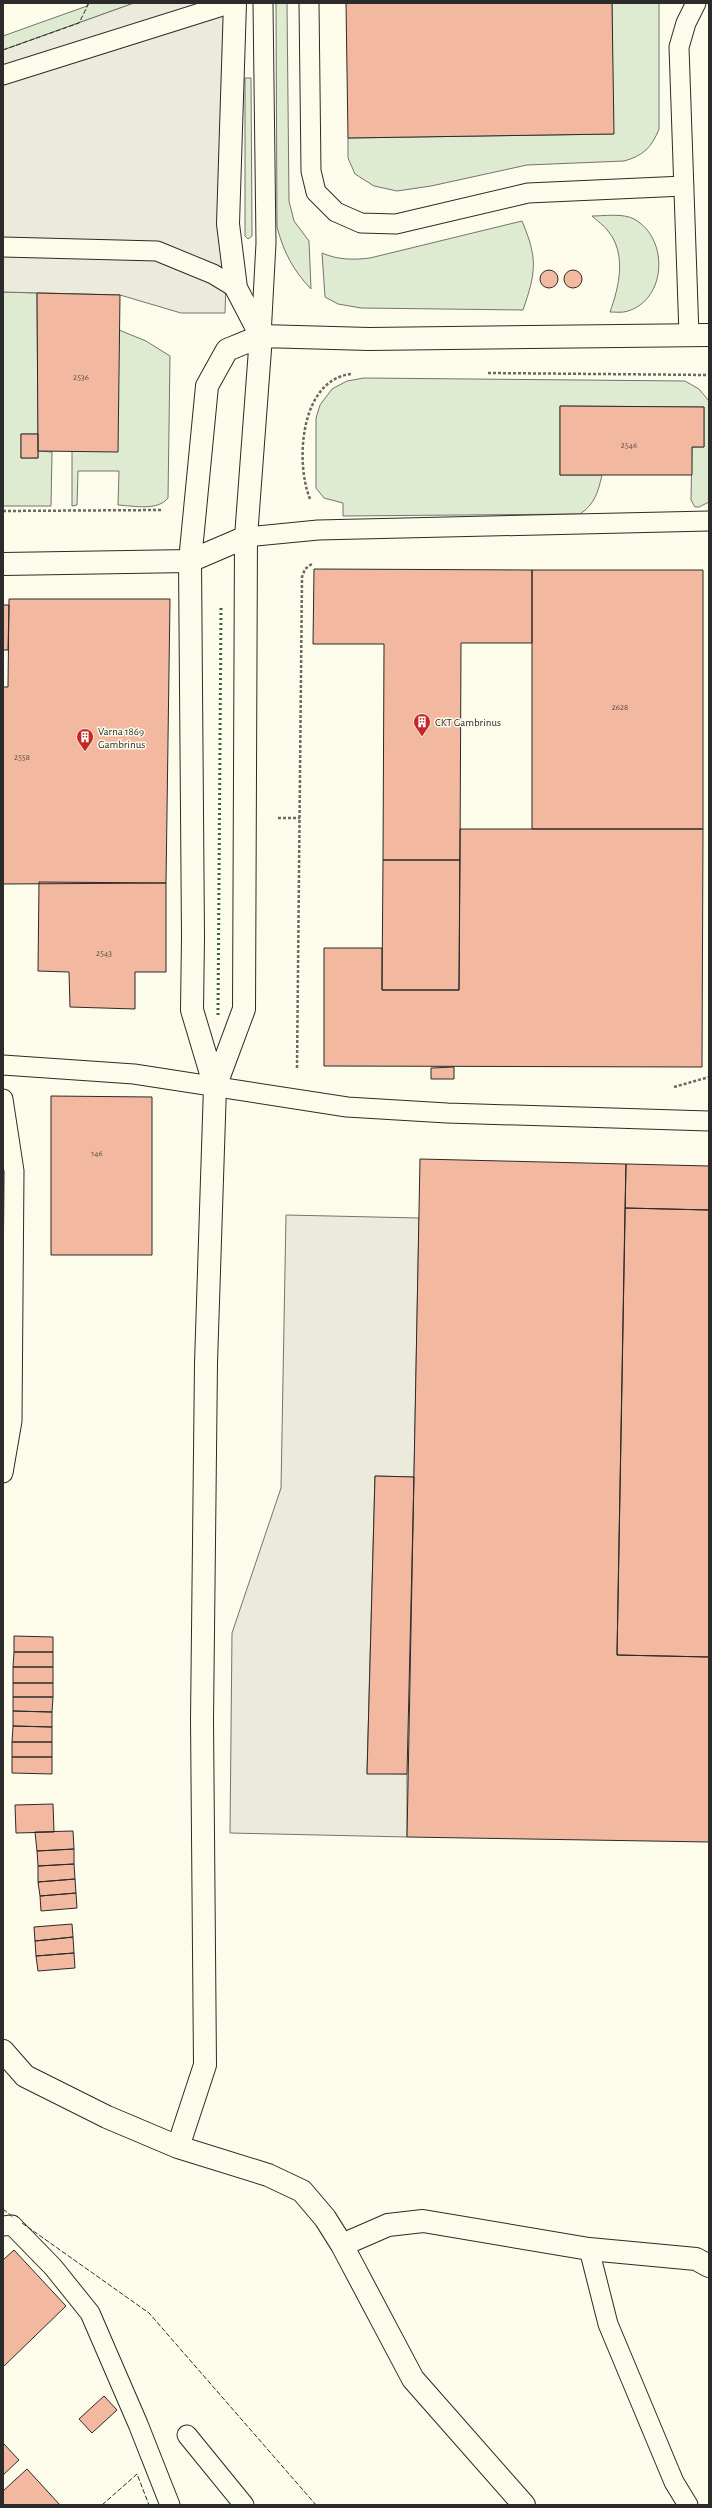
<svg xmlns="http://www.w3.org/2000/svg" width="712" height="2508" font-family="'Alegreya Sans',sans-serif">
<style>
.grass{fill:#deebd1;stroke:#74746e}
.parking{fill:#eceadb;stroke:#74746e}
.building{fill:#f2b8a0;stroke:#2b2b2b}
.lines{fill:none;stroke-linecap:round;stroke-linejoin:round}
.lane-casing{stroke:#2b2b2b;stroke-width:21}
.street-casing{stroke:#2b2b2b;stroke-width:24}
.path{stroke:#6a6964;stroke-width:2.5;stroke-dasharray:3 2;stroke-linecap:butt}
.lane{stroke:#fdfbea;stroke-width:19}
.street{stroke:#fdfbea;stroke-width:22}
.hedge{stroke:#34623c;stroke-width:3;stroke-dasharray:2 3;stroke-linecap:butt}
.fence{stroke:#2b2b2b;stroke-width:1;stroke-dasharray:5 2;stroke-linecap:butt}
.labels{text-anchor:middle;stroke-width:3;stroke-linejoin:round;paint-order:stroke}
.number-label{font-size:9px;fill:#5d4e48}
.poi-label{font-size:11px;fill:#2b2b2b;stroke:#fdfbea;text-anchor:start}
</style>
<rect width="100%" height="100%" fill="#fdfbea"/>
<!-- grass -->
<path class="grass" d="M 88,3 L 134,3 L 3,50 L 3,36 L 87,6 Z
M 276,3 L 287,3 L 289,201 L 294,221 L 309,241 L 311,289 C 293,270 284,253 277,227 Z
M 612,3 L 659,3 L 659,129 C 652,147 643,156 624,161 L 527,165 L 431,186 L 397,191 L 374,186 L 355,174 L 348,158 L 348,138 L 613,134 Z
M 245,78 L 251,78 L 252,236 L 248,239 L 245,236 Z
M 592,216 C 604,216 623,213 634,219 C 669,238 667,299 628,311 C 623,313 615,312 610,312 C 619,287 627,254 608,231 C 604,225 597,221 592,216 Z
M 522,221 C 538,259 536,272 523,310 L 361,308 L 338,304 L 325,297 L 322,253 C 338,260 353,260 370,258 Z
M 3,292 L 37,293 L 38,434 L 21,434 L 21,458 L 38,458 L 38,451 L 52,452 L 51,506 L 3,506 Z
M 119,330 L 146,341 L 170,356 L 168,498 C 158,511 134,506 118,505 L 119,471 L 78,471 L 77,505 L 72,506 L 72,451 Z
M 364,378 L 685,381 L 699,389 L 709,401 L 709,502 L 699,507 L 695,507 L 691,500 L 692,447 L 704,447 L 704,407 L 560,406 L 560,475 L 602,475 C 598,492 595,504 580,514 L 343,516 L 343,503 L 324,498 L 316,488 L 316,418 L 320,405 L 332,389 L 347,381 Z"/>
<!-- parking -->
<path class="parking" d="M 134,3 L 235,3 L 225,313 L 181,313 L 120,295 L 3,292 L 3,50 Z
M 286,1215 L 419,1218 L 414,1477 L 375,1476 L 367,1773 L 407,1774 L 407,1837 L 230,1833 L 232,1633 L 281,1488 Z"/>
<!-- building -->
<path class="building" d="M 346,3 L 612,3 L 614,134 L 348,138 Z
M540 279a9 9 0 1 1 18 0a9 9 0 1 1-18 0Z
M564 279a9 9 0 1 1 18 0a9 9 0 1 1-18 0Z
M 37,293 L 120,295 L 118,452 L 38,451 Z
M 560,406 L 704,407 L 704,447 L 692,447 L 692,475 L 560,475 Z
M 21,434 L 38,434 L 38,458 L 21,458 Z
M 314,569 L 532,570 L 532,643 L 461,643 L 460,860 L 383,860 L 384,644 L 313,644 Z
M 532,570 L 703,570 L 703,829 L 532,829 Z
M 9,599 L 170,599 L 166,883 L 3,884 L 3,687 L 8,687 Z
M 3,605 L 9,605 L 8,650 L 3,650 Z
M 460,829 L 703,829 L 702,1067 L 324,1066 L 324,948 L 382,948 L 382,990 L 459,990 Z
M 383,860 L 460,860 L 459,990 L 382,990 Z
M 39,882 L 166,883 L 166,972 L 135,972 L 135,1009 L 70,1007 L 69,972 L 38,971 Z
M 454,1067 L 454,1079 L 431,1079 L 431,1068 Z
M 51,1096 L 152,1097 L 152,1255 L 51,1255 Z
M 420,1159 L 626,1164 L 617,1655 L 709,1657 L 709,1842 L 407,1837 Z
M 626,1164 L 709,1166 L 709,1210 L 625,1208 Z
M 625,1208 L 709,1210 L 709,1657 L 617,1655 Z
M 375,1476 L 414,1477 L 407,1774 L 367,1774 Z
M 14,1636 L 53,1637 L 53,1652 L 14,1652 Z
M 14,1652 L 53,1652 L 53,1667 L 13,1667 Z
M 13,1667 L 53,1667 L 53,1683 L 13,1683 Z
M 13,1683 L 53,1683 L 53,1697 L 13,1697 Z
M 13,1697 L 53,1697 L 52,1712 L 13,1711 Z
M 13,1711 L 52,1712 L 52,1727 L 13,1726 Z
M 13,1726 L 52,1727 L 52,1742 L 12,1742 Z
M 12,1742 L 52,1742 L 52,1757 L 12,1757 Z
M 12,1757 L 52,1757 L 52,1774 L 12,1773 Z
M 53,1804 L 54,1832 L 16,1833 L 15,1805 Z
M 73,1831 L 74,1849 L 37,1851 L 35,1832 Z
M 74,1849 L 74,1864 L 38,1866 L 37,1851 Z
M 74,1864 L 75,1879 L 38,1882 L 38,1866 Z
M 75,1879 L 76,1893 L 40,1896 L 38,1882 Z
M 76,1893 L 77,1908 L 41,1911 L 40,1896 Z
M 72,1924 L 73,1937 L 35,1941 L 34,1927 Z
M 73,1937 L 74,1953 L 36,1956 L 35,1941 Z
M 74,1953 L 75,1968 L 38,1971 L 36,1956 Z
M 14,2250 L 66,2306 L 3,2367 L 3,2260 Z
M 104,2396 L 117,2410 L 92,2433 L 79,2419 Z
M 3,2443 L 19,2460 L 3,2475 Z
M 27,2469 L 60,2505 L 3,2505 L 3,2491 Z"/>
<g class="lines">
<defs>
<path id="lane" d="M 309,3 L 311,171 L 316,192 L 336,212 L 361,223 L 396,224 L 528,193 L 684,186
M 3,75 L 232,3
M 3,247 L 157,251 L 213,274 L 236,288
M 689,335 L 679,47 L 686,23 L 696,3
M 261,336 L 266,243 L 263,3
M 246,537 L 318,530 L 709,521
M 3,1065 L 134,1074 L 347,1107 L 447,1113 L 709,1121
M 3,1099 L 14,1171 L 12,1421 L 3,1473
M 3,2226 L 12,2225 L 53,2267 L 90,2313 L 138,2424 L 170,2505
M 589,2249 L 608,2324 L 674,2482 L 688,2505
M 187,2435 L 244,2505"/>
<path id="street" d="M 3,564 L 190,561 L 246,537
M 215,1087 L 192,1010 L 193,937 L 190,561 L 207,386 L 227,350 L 261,336 L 369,339 L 709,335
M 3,2051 L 25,2076 L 107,2117 L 178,2147 L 268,2175 L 302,2191 L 325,2218 L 342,2245 L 413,2379 L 524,2505
M 178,2147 L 205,2065 L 202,1720 L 206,1363 L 215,1087 L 244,1009 L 246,537 L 261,336 L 236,288 L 228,224 L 235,3
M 342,2245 L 388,2225 L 423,2221 L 589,2249 L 696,2259 L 709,2266"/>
</defs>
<!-- lane casing -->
<use href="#lane" class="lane-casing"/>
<!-- street casing -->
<use href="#street" class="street-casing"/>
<!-- path -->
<path class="path" d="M 488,373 L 709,375
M 310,499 C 295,462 300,380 351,374
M 3,511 L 161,510
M 278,818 L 300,818
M 297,1068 L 302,577 L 305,569 L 313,563
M 674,1087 L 709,1077"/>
<!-- lane -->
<use href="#lane" class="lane"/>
<!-- street -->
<use href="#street" class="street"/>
<!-- hedge -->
<path class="hedge" d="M 218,1015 L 221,607"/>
<!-- fence -->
<path class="fence" d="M 3,50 L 79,23 L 89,3
M 3,2209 L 14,2218
M 22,2223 L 149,2313 L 316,2505
M 102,2505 L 137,2474 L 149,2505"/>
</g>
<!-- icons -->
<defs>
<symbol id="building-pin" viewBox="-11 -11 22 30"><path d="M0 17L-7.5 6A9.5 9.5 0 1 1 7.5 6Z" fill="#c62828" stroke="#fdfbea"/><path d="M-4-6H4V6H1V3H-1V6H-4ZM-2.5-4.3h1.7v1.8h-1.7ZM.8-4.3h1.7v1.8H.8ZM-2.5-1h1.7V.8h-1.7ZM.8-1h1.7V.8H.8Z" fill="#fff"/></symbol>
</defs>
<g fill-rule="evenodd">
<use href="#building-pin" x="412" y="712" width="20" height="27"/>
<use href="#building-pin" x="75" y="727" width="20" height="27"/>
</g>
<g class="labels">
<!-- number labels -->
<g class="number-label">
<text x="81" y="380">2536</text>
<text x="629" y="448">2546</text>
<text x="620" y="710">2628</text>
<text x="22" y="760">2558</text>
<text x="104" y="956">2543</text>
<text x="97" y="1156">146</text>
</g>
<!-- poi labels -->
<g class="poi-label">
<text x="435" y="726">CKT Gambrinus</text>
<text x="98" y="735">Varna 1869<tspan x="98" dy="13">Gambrinus</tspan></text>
</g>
</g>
<!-- border -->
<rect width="712" height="2508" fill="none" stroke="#2b2b2b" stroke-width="8"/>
</svg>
